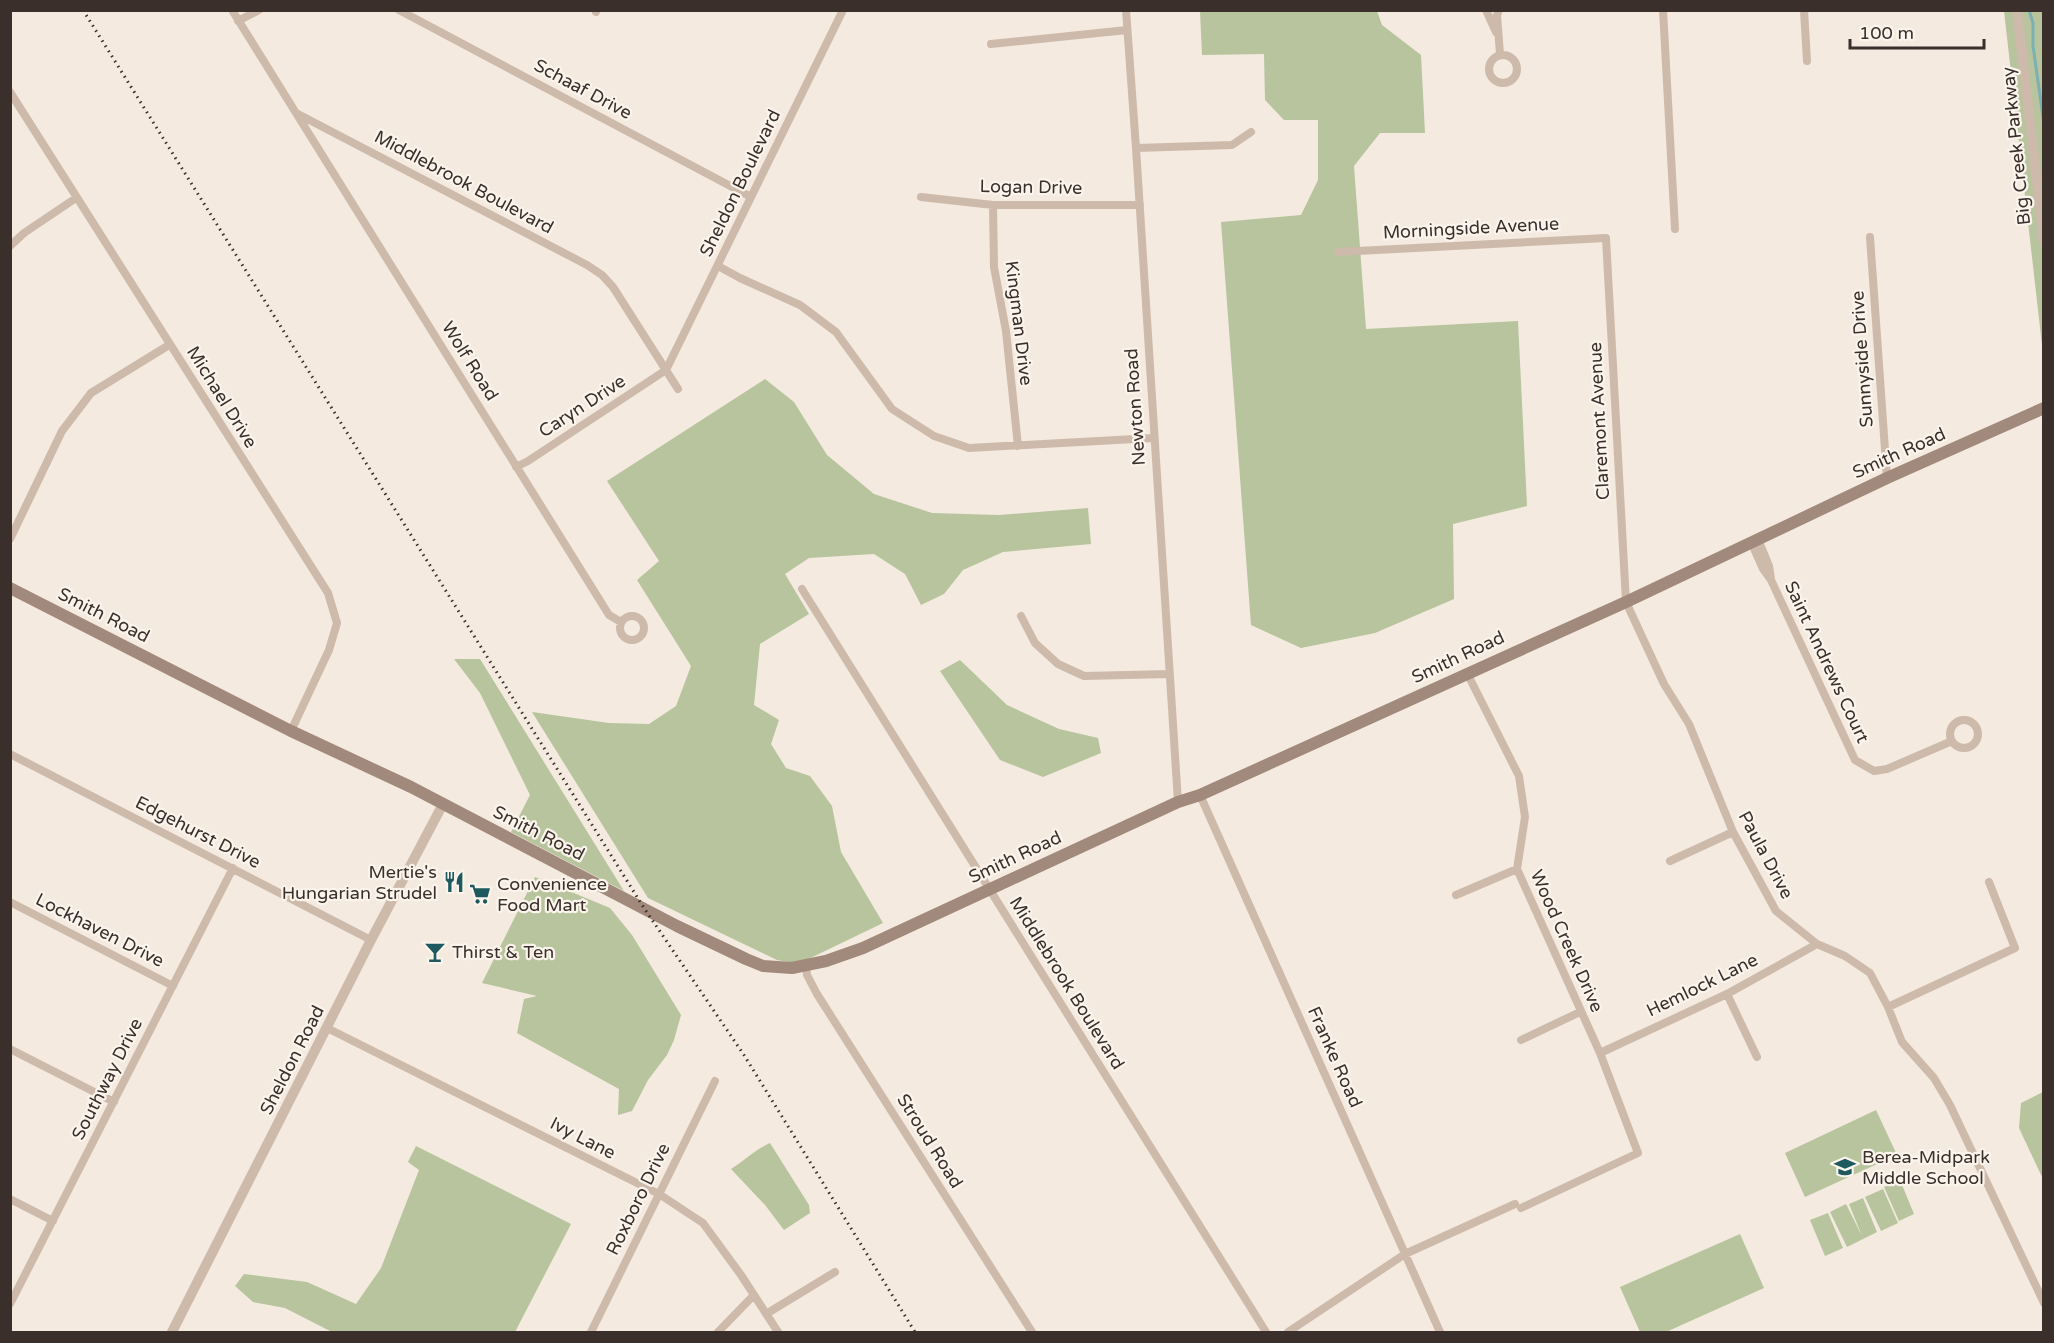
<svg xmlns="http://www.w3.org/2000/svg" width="2054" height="1343" font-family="'Varela Round',sans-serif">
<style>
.green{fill:#b7c49d}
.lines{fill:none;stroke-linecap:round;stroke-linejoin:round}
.stream{stroke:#7cb0b2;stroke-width:3}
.minor{stroke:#cdbaaa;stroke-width:8}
.tertiary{stroke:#cdbaaa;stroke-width:10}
.secondary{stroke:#a1897b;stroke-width:12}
.rail{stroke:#3a2f2a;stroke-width:3;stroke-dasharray:1.5 4.5;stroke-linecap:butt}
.labels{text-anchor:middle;stroke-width:4.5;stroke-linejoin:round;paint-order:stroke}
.street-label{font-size:18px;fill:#3a2f2a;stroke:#fbf4ec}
.poi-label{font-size:18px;fill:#3a2f2a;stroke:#fbf4ec;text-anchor:start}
</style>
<rect width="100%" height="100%" fill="#f4eadf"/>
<!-- green -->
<path class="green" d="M 1200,11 L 1377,11 L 1382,25 L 1421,55 L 1425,133 L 1380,133 L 1354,166 L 1366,329 L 1518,321 L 1527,506 L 1453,524 L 1454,599 L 1375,633 L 1301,648 L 1251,625 L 1221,222 L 1301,215 L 1318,180 L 1318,120 L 1284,120 L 1265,100 L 1264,54 L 1202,55 Z
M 2004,11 L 2043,11 L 2043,354 Z
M 765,379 L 794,402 L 827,455 L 874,494 L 932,513 L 999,515 L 1088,508 L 1091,544 L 1003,552 L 963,570 L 944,594 L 921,605 L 905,574 L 874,554 L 809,558 L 785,574 L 809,614 L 760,644 L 754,705 L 779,720 L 771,744 L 786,768 L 810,776 L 832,806 L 841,852 L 883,923 L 798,964 L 777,960 L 648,898 L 532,712 L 609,723 L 649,724 L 676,706 L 691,666 L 637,580 L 659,561 L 607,481 Z
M 454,659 L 480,659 L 624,891 L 511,832 L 530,795 L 480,693 Z
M 960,660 L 1007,705 L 1059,729 L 1098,738 L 1101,753 L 1043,777 L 1000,760 L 940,671 Z
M 535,877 L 610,908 L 632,935 L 681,1015 L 674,1040 L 667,1055 L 648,1080 L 632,1111 L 618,1115 L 619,1089 L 517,1033 L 524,999 L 537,996 L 482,983 Z
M 2043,1092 L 2043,1179 L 2019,1128 L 2021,1103 Z
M 1876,1110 L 1897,1155 L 1805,1197 L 1785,1153 Z
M 770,1143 L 809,1205 L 810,1213 L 784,1230 L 765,1205 L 731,1169 C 744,1161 756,1149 770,1143 Z
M 416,1146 L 571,1224 L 515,1332 L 332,1332 L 285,1308 L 253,1302 L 235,1286 L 244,1274 L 307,1282 L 356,1304 L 381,1268 L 419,1170 L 408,1162 Z
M 1900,1180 L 1914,1214 L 1899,1221 L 1884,1187 Z
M 1883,1189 L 1898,1223 L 1881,1231 L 1865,1197 Z
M 1863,1198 L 1877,1232 L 1847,1247 L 1830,1212 L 1846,1204 L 1862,1236 L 1849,1204 Z
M 1828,1213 L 1843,1248 L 1825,1256 L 1810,1220 Z
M 1740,1234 L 1764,1288 L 1666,1332 L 1640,1332 L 1620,1287 Z"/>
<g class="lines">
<!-- stream -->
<path class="stream" d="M 2029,10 L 2033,23 L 2033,46 L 2044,124"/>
<!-- minor -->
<path class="minor" d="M 232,10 L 296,113 L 587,265 L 602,275 L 613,287 L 678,389
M 399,10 L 751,197
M 1126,10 L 1136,148 L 1178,802
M 1486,10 L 1496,32
M 1499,10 L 1497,15 L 1500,54
M 1663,10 L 1675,229
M 1804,10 L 1807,61
M 596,12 L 597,10
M 238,21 L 259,10
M 991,44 L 1127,30
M1489 69a14 14 0 1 1 28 0a14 14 0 1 1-28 0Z
M 10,92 L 328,593 L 337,623 L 329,650 L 291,731
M 296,113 L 609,615 L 621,622
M 1136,148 L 1232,145 L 1251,132
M 921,197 L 993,205 L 1140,205
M 993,205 L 994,267 L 1006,331 L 1018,446
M 1870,237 L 1887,478
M 10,246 L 24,233 L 76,198
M 1338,252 L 1606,238 L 1626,602 L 1664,684 L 1689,724 L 1733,832 L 1776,911 L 1817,944 L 1845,956 L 1870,973 L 1888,1007 L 1902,1042 L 1934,1078 L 1950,1105 L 2044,1303
M 718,266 L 740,278 L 800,305 L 836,332 L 892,409 L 934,436 L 969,448 L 1153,438
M 516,467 L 528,461 L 666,370 L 843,10
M 10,539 L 62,431 L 91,393 L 169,345
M 1758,539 L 1769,566 L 1771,579
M 1751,542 L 1763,569 L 1771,580 L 1855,760 L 1874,771 L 1887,769 L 1952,741
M 802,589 L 1266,1332
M 1021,616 L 1035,643 L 1058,664 L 1084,676 L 1169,674
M620 628a12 12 0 1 1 24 0a12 12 0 1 1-24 0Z
M 1467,673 L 1519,776 L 1525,817 L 1517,869 L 1600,1053 L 1638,1153 L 1521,1208
M1950 734a14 14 0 1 1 28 0a14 14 0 1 1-28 0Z
M 10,754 L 371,940
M 1200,795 L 1440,1332
M 1670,861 L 1733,832
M 1456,895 L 1517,869
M 10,902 L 173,986
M 806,966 L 807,975 L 817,994 L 1032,1332
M 1727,994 L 1757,1057
M 1888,1007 L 2015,948 L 1989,882
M 327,1028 L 659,1194 L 703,1223 L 741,1275 L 778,1332
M 1521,1040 L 1580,1012
M 10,1049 L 114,1102
M 1600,1053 L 1727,994 L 1817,944
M 10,1199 L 53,1221
M 10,1304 L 233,868
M 766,1314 L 835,1272
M 591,1332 L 715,1081
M 718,1332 L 754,1295
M 1288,1332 L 1405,1254 L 1515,1204"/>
<!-- tertiary -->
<path class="tertiary" d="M 2017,10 L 2044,243
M 172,1332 L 371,940 L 443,804"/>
<!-- secondary -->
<path class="secondary" d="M 10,588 L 291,731 L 411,787 L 677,926 L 746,959 L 763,966 L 792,968 L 826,961 L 863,948 L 1178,802 L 1200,795 L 1626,602 L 1887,478 L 2044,408"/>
<!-- rail -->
<path class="rail" d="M 83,10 L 644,908 L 744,1055 L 915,1332"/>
</g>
<!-- icons -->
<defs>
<symbol id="restaurant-bare" viewBox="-9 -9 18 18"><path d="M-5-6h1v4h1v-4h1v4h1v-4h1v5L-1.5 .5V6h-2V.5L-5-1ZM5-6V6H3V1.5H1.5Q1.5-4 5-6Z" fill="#1d595e" stroke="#fbf4ec" stroke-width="2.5" paint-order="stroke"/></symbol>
<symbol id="supermarket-bare" viewBox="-9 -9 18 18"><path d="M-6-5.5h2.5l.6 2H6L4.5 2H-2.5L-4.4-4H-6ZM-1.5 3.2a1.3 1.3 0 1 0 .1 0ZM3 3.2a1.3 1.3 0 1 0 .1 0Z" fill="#1d595e" stroke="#fbf4ec" stroke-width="2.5" paint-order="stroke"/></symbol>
<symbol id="bar-bare" viewBox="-9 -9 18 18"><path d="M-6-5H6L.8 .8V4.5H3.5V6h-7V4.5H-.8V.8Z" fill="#1d595e" stroke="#fbf4ec" stroke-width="2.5" paint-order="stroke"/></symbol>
<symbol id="school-bare" viewBox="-9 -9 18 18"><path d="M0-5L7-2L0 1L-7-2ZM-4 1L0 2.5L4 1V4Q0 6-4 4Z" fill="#1d595e" stroke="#fbf4ec" stroke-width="2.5" paint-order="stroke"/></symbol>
</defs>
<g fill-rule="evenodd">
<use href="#restaurant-bare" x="439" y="867" width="30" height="30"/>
<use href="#supermarket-bare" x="465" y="879" width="30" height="30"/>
<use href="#bar-bare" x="420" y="937" width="30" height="30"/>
<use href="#school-bare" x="1830" y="1152" width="30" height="30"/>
</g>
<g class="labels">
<!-- street labels -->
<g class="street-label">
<text transform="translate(583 89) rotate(28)" y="6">Schaaf Drive</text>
<text transform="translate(2016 146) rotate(-96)" y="6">Big Creek Parkway</text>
<text transform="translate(464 182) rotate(28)" y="6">Middlebrook Boulevard</text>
<text transform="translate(740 183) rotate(-64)" y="6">Sheldon Boulevard</text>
<text transform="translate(1031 187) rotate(1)" y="6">Logan Drive</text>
<text transform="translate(1471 228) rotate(-3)" y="6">Morningside Avenue</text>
<text transform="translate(1019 323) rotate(83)" y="6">Kingman Drive</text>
<text transform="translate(1862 359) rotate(-94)" y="6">Sunnyside Drive</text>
<text transform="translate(470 361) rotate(58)" y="6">Wolf Road</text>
<text transform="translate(222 397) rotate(58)" y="6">Michael Drive</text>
<text transform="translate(582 406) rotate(-33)" y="6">Caryn Drive</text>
<text transform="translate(1135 407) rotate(-94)" y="6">Newton Road</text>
<text transform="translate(1599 421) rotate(-93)" y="6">Claremont Avenue</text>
<text transform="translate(1899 453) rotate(-24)" y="6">Smith Road</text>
<text transform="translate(104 615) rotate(27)" y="6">Smith Road</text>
<text transform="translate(1458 657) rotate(-25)" y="6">Smith Road</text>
<text transform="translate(1827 662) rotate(65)" y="6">Saint Andrews Court</text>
<text transform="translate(198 832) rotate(27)" y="6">Edgehurst Drive</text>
<text transform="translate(539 833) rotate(27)" y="6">Smith Road</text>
<text transform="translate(1766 855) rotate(62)" y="6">Paula Drive</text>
<text transform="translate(1015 857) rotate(-25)" y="6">Smith Road</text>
<text transform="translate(100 930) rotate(27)" y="6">Lockhaven Drive</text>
<text transform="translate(1567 941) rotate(66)" y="6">Wood Creek Drive</text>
<text transform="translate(1067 983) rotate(58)" y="6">Middlebrook Boulevard</text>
<text transform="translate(1702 985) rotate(-26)" y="6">Hemlock Lane</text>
<text transform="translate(1335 1057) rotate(66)" y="6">Franke Road</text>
<text transform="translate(292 1060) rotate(-63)" y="6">Sheldon Road</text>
<text transform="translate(107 1079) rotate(-63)" y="6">Southway Drive</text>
<text transform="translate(583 1138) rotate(27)" y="6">Ivy Lane</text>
<text transform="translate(930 1141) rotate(58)" y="6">Stroud Road</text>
<text transform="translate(638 1199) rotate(-64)" y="6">Roxboro Drive</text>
</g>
<!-- poi labels -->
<g class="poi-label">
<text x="437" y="878" text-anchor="end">Mertie's<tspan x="437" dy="21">Hungarian Strudel</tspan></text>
<text x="497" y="890">Convenience<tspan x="497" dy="21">Food Mart</tspan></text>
<text x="452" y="958">Thirst &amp; Ten</text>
<text x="1862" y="1163">Berea-Midpark<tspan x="1862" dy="21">Middle School</tspan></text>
</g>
</g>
<!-- border -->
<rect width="2054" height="1343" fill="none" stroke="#3a2f2a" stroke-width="24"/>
<!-- scale -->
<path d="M1850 39v9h134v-9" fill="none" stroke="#3a2f2a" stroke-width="3"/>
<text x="1859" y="39" font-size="18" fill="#3a2f2a" stroke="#fbf4ec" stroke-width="4.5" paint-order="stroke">100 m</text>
</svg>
